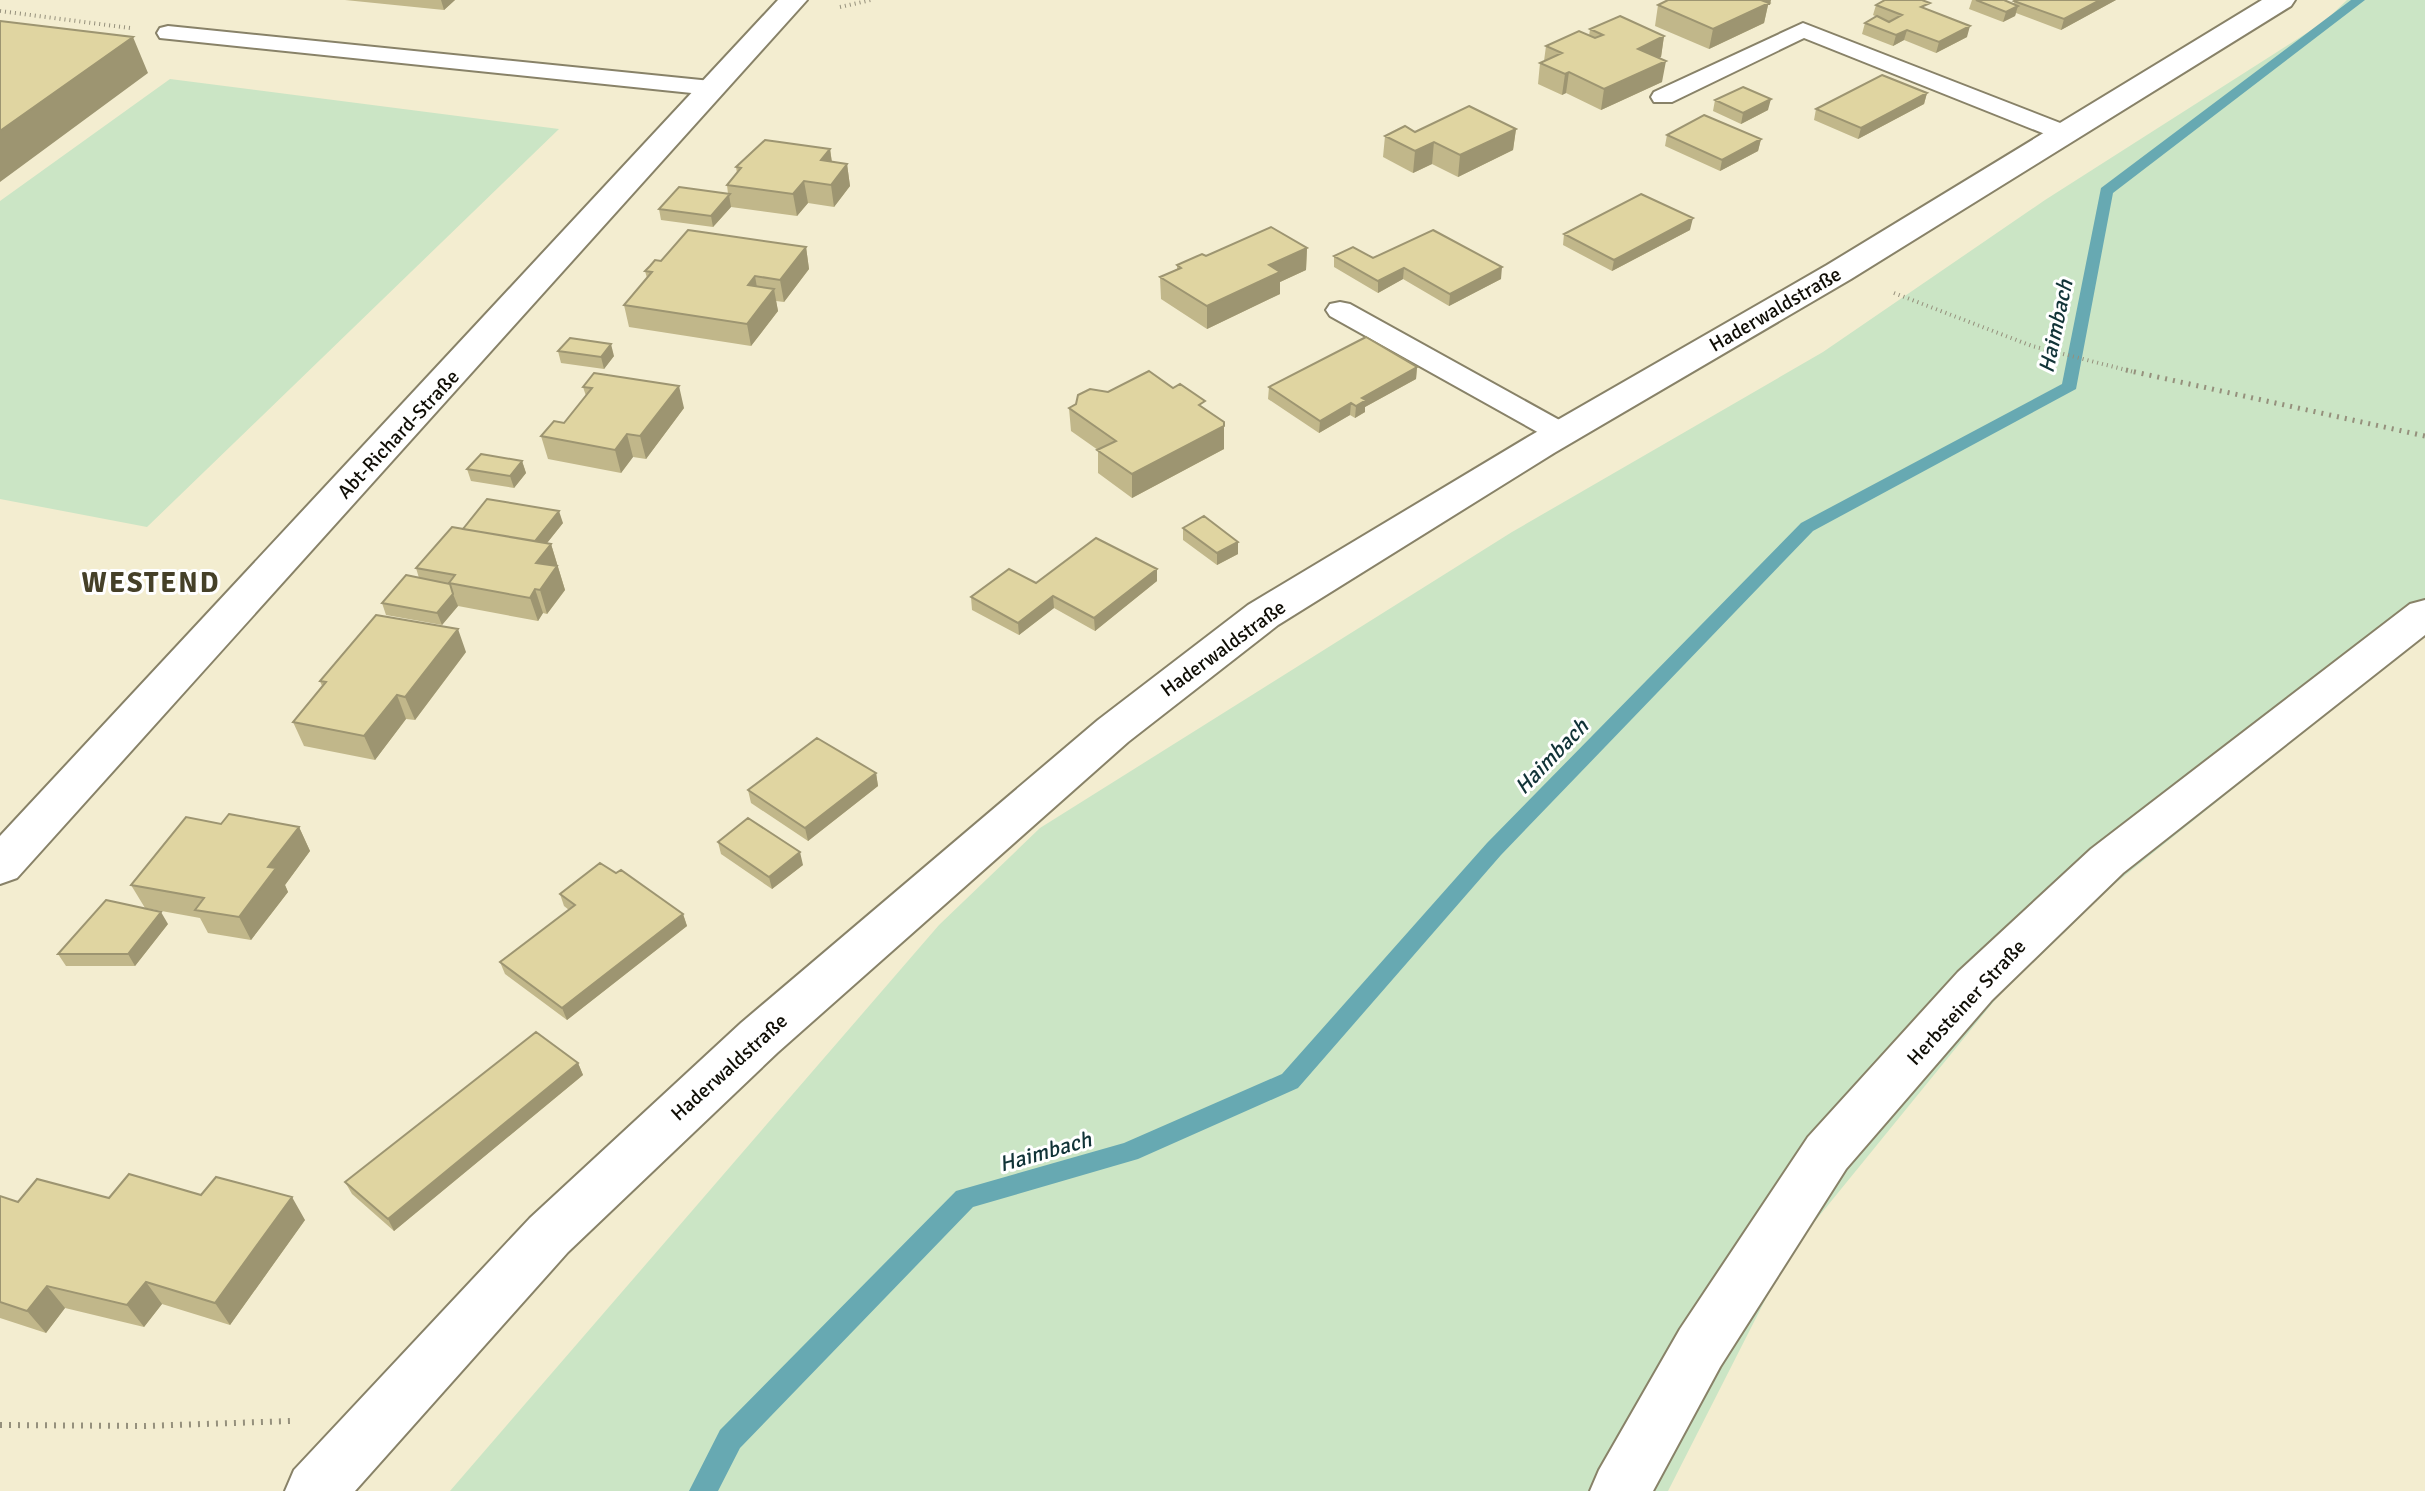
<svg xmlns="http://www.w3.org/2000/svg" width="2425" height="1491" font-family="Signika,sans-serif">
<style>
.green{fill:#cbe5c5}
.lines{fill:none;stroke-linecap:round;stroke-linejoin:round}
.stream{fill:#67a9b2;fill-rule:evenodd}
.lane-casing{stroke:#888268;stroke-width:4}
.street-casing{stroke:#888268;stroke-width:4}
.path-far2{stroke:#95907c;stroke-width:4;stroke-dasharray:1 4;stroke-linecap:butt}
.path-far1{stroke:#95907c;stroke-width:5;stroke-dasharray:2 6;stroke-linecap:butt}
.path{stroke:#95907c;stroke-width:6;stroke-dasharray:2 7;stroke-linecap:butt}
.lane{fill:#fff;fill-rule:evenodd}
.street{fill:#fff;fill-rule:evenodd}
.wall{fill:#c1b78a}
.shaded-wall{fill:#9d9571}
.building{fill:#e0d5a1;stroke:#9d9571;stroke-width:2}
.labels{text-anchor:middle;stroke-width:6;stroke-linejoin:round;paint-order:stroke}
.street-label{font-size:20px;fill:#0f0d05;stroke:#fff}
.water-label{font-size:22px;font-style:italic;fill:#113337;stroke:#fff}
.district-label{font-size:28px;font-weight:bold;letter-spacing:2px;fill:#454028;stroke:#fff}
</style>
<rect width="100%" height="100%" fill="#f3edd0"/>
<!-- green -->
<path class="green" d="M 2347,0 L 2425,0 L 2425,614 L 2335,707 L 2043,941 L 1789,1253 L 1668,1491 L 450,1491 L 939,925 L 1040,828 L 1512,532 L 1823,352 L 2045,200 L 2324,22 Z
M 170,79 L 559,129 L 147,527 L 0,499 L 0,201 Z"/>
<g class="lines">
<!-- stream -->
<path class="stream" d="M 2351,0 L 2365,0 L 2113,193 L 2076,389 L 1813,531 L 1501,855 L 1298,1088 L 1138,1159 L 973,1207 L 740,1448 L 718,1491 L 689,1491 L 720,1430 L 956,1191 L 1124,1143 L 1282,1074 L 1487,843 L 1801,523 L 2062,384 L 2101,188 Z"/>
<defs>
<path id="lane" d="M 1803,23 L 2073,128 L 2076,133 L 2073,138 L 2055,138 L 1804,38 L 1672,102 L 1654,102 L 1651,97 L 1654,92 Z
M 168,26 L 711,81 L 719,83 L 723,88 L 719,93 L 711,95 L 160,38 L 157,33 L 160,28 Z
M 1340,302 L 1350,304 L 1572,427 L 1576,433 L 1572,439 L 1561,442 L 1550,439 L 1330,316 L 1326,310 L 1330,304 Z"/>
<path id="street" d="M 778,0 L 807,0 L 17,878 L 0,884 L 0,836 Z
M 2262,0 L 2295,0 L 2291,6 L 1851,279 L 1554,453 L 1278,625 L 1128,742 L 777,1053 L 568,1252 L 355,1491 L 285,1491 L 294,1470 L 530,1218 L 741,1023 L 1098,720 L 1248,605 L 1528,437 L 1827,265 Z
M 2425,600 L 2425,635 L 2123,873 L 1992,1000 L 1846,1169 L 1720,1367 L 1653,1491 L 1590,1491 L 1599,1470 L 1680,1329 L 1808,1137 L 1958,972 L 2091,849 L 2410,604 Z"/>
</defs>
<!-- lane casing -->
<use href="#lane" class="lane-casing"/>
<!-- street casing -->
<use href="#street" class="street-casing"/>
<!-- path-far2 -->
<path class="path-far2" d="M 840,7 L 871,0
M 0,11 L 130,28
M 1894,293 L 2032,346 L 2134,372"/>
<!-- path-far1 -->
<path class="path-far1" d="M 2126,370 L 2425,436"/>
<!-- path -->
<path class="path" d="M 0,1425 L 145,1426 L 291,1421"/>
<!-- lane -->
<use href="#lane" class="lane"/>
<!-- street -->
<use href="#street" class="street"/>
</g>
<!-- wall -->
<path class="wall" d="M 345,0 L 455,0 L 444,10 Z
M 1972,0 L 2004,0 L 2013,4 L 2016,0 L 2116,0 L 2061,30 L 2016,13 L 2015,16 L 2003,22 L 1969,9 Z
M 1658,5 L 1770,5 L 1768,5 L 1764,23 L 1709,49 L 1655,26 Z
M 1876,5 L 1928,10 L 1967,37 L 1936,53 L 1904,40 L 1893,46 L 1862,34 L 1865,23 L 1877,17 L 1873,15 Z
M 1590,29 L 1664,36 L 1661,57 L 1658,58 L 1662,82 L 1601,110 L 1566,93 L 1562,95 L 1538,84 L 1540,63 L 1544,61 L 1546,46 L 1589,36 Z
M 1927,93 L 1924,104 L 1858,139 L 1814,120 L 1816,109 Z
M 1715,100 L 1768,110 L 1741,124 L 1713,111 Z
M 1516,129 L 1513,150 L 1458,177 L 1432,164 L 1413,173 L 1383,157 L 1385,136 L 1415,132 Z
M 1667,135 L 1761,139 L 1758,151 L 1720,171 L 1665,146 Z
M 830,149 L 832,162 L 847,164 L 850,186 L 834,207 L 808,203 L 797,216 L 731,207 L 713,227 L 661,220 L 659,209 L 728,194 L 727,185 L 737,173 L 736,167 Z
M 1690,230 L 1612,271 L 1563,245 L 1564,234 Z
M 806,247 L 809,269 L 784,302 L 776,301 L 778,311 L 751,346 L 629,327 L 624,305 L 647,278 L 645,271 L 661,261 Z
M 1307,248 L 1306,270 L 1280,282 L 1280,294 L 1207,329 L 1161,299 L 1160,277 L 1177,269 L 1177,265 Z
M 1334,256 L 1373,258 L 1501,279 L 1449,306 L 1403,279 L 1378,293 L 1334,267 Z
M 558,351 L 614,356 L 604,369 L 561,363 Z
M 1417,367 L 1416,379 L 1365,407 L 1365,412 L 1355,418 L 1350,415 L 1319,433 L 1268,399 L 1269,387 Z
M 594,373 L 684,408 L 646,459 L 633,457 L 621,473 L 548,459 L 541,436 L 564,423 L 586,396 L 583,387 Z
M 1069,408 L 1205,409 L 1224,422 L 1224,449 L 1132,498 L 1098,473 L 1098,450 L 1071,431 Z
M 522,461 L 526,473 L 514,488 L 471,481 L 467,469 Z
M 563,523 L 547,543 L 551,544 L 565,590 L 547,614 L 543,613 L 538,621 L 458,606 L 442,625 L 386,615 L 382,603 L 419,578 L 416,568 L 463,529 Z
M 1183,528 L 1238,554 L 1217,565 L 1183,540 Z
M 1157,581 L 1095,631 L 1054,608 L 1019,635 L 972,610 L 971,597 L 1036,583 Z
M 466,652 L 415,720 L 406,719 L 375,760 L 304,746 L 293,722 L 322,686 L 320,681 Z
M 876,773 L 878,786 L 808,841 L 751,803 L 748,790 Z
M 221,824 L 299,827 L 310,851 L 285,885 L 288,892 L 251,940 L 208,933 L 200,918 L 145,908 L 131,885 Z
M 718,842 L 803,865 L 772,889 L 721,854 Z
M 560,894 L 683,914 L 687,926 L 567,1020 L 505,974 L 500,962 L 569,910 L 564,906 Z
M 168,924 L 135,966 L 66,966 L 58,954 Z
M 578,1063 L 583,1075 L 394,1231 L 352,1194 L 345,1182 Z
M 201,1195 L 305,1220 L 230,1325 L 162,1304 L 144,1327 L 65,1308 L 46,1333 L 0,1318 L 0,1196 L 18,1202 Z"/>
<!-- shaded-wall -->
<path class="shaded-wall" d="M 441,0 L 455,0 L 444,10 Z
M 1749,0 L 1771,0 L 1770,5 L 1768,5 L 1764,23 L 1709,49 L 1713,29 Z
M 2100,0 L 2116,0 L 2061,30 L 2064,19 Z
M 2018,6 L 2015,16 L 2003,22 L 2006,12 Z
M 1970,26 L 1967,37 L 1936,53 L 1939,42 Z
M 1907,30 L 1904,40 L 1893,46 L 1896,35 Z
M 1664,36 L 1661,57 L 1635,69 L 1638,49 Z
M 133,37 L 148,73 L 0,182 L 0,131 Z
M 1666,61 L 1662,82 L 1601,110 L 1604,89 Z
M 1569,72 L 1566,93 L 1562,95 L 1565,74 Z
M 1927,93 L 1924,104 L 1858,139 L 1861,128 Z
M 1771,99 L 1768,110 L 1741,124 L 1743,113 Z
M 1516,129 L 1513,150 L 1458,177 L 1460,155 Z
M 1761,139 L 1758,151 L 1720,171 L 1722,160 Z
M 1434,142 L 1432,164 L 1413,173 L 1415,151 Z
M 830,149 L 833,171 L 821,160 Z
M 847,164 L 850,186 L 834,207 L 831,185 Z
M 804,181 L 808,203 L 797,216 L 793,194 Z
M 729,195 L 731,207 L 713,227 L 711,216 Z
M 1693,218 L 1690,230 L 1612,271 L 1614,260 Z
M 806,247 L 809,269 L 784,302 L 780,280 Z
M 1307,248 L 1306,270 L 1280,282 L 1280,294 L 1207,329 L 1207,306 L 1269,265 Z
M 1502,267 L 1501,279 L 1449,306 L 1450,294 Z
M 1404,268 L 1403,279 L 1378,293 L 1378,281 Z
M 755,276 L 759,299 L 748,285 Z
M 774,289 L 778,311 L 751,346 L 747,324 Z
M 611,344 L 614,356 L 604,369 L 601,357 Z
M 1417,367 L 1416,379 L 1365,407 L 1365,412 L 1355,418 L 1356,406 L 1362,398 Z
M 679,386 L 684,408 L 646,459 L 640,436 Z
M 1351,403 L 1350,415 L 1319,433 L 1320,421 Z
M 1224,426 L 1224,449 L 1132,498 L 1132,474 Z
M 627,434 L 633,457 L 621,473 L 615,450 Z
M 522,461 L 526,473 L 514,488 L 510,476 Z
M 559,511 L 563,523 L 531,563 L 527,551 Z
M 1238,542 L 1238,554 L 1217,565 L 1217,553 Z
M 551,544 L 565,590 L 547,614 L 540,590 L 536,563 Z
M 1157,569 L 1157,581 L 1095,631 L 1094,618 Z
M 535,589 L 543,613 L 538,621 L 530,598 Z
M 453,594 L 458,606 L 442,625 L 437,613 Z
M 1053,596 L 1054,608 L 1019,635 L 1018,623 Z
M 458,629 L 466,652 L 415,720 L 405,697 Z
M 397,695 L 406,719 L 375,760 L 364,736 Z
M 876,773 L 878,786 L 808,841 L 805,828 Z
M 299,827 L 310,851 L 285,885 L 288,892 L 251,940 L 239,917 L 268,867 Z
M 800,852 L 803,865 L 772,889 L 769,877 Z
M 161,912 L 168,924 L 135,966 L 128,954 Z
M 683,914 L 687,926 L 567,1020 L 562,1008 Z
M 578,1063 L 583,1075 L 394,1231 L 388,1219 Z
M 292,1197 L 305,1220 L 230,1325 L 215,1303 Z
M 146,1282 L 162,1304 L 144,1327 L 127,1305 Z
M 47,1286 L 65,1308 L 46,1333 L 27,1311 Z"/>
<!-- building -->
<path class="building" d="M 1668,0 L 1761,0 L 1769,3 L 1713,29 L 1658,5 Z
M 1885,0 L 1922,0 L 1930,3 L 1921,7 L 1970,26 L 1939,42 L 1907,30 L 1896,35 L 1865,23 L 1877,16 L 1889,22 L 1902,15 L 1876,5 Z
M 1976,0 L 2004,0 L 2018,6 L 2006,12 Z
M 2016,0 L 2100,0 L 2064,19 L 2014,1 Z
M 1620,16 L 1664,36 L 1638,49 L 1666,61 L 1604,89 L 1569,72 L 1565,74 L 1540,63 L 1562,53 L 1546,46 L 1579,31 L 1595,38 L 1603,35 L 1590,29 Z
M 0,21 L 133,37 L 0,131 Z
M 1882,75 L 1927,93 L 1861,128 L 1816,109 Z
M 1743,87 L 1771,99 L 1743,113 L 1715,100 Z
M 1469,106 L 1516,129 L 1460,155 L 1434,142 L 1415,151 L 1385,136 L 1405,126 L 1415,132 Z
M 1704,115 L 1761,139 L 1722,160 L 1667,135 Z
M 765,140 L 830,149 L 821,160 L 847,164 L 831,185 L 804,181 L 793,194 L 727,185 L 741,168 L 736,167 Z
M 679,187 L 730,194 L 711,216 L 659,209 Z
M 1641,194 L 1693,218 L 1614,260 L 1564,234 Z
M 1271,227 L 1307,248 L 1269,265 L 1280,272 L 1207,306 L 1160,277 L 1181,268 L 1177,265 L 1202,254 L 1206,256 Z
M 688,230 L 806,247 L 780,280 L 755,276 L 748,285 L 774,289 L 747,324 L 624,305 L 652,272 L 645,271 L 650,266 L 655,260 L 661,261 Z
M 1433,230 L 1502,267 L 1450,294 L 1404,268 L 1378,281 L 1334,256 L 1353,247 L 1373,258 Z
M 1366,337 L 1417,367 L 1362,398 L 1366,400 L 1356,406 L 1351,403 L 1320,421 L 1269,387 Z
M 570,338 L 611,344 L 601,357 L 558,351 Z
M 1149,371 L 1173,388 L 1180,384 L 1205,401 L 1199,405 L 1224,422 L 1224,426 L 1132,474 L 1097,450 L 1116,441 L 1069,408 L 1076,404 L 1078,395 L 1090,389 L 1108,392 Z
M 594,373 L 679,386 L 640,436 L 627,434 L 615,450 L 541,436 L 554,421 L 564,423 L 592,388 L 583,387 Z
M 481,454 L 522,461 L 510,476 L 467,469 Z
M 487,499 L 559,511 L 535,541 L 463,529 Z
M 1204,516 L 1238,542 L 1217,553 L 1183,528 Z
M 452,527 L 551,544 L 536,563 L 557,566 L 540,590 L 535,589 L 530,598 L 449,583 L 455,575 L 416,568 Z
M 1096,538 L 1157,569 L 1094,618 L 1053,596 L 1018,623 L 971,597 L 1009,569 L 1036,583 Z
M 406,575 L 450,584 L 453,594 L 437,613 L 382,603 Z
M 376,615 L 458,629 L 405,697 L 397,695 L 364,736 L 293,722 L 326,682 L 320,681 Z
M 817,738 L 876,773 L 805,828 L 748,790 Z
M 229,814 L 299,827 L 268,867 L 276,868 L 239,917 L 195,910 L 204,898 L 131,885 L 186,817 L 221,824 Z
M 748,818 L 800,852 L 769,877 L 718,842 Z
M 600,863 L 616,873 L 621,870 L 683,914 L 562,1008 L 500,962 L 575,905 L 560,894 Z
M 106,900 L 161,912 L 128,954 L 58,954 Z
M 536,1032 L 578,1063 L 388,1219 L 345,1182 Z
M 129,1174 L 201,1195 L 216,1177 L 292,1197 L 215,1303 L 146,1282 L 127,1305 L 47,1286 L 27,1311 L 0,1302 L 0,1196 L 18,1202 L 37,1179 L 109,1198 Z"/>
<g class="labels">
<!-- street labels -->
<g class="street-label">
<text transform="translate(1775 309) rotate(-30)" y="7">Haderwaldstraße</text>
<text transform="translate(398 434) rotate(-47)" y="7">Abt-Richard-Straße</text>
<text transform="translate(1223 648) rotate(-36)" y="7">Haderwaldstraße</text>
<text transform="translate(1966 1002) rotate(-47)" y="7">Herbsteiner Straße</text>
<text transform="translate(729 1067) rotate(-42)" y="7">Haderwaldstraße</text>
</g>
<!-- water labels -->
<g class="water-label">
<text transform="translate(2055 326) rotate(-78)" y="8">Haimbach</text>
<text transform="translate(1551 756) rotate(-46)" y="8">Haimbach</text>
<text transform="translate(1045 1151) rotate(-16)" y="8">Haimbach</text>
</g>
<!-- district labels -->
<g class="district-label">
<text x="151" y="592">WESTEND</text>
</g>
</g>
</svg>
